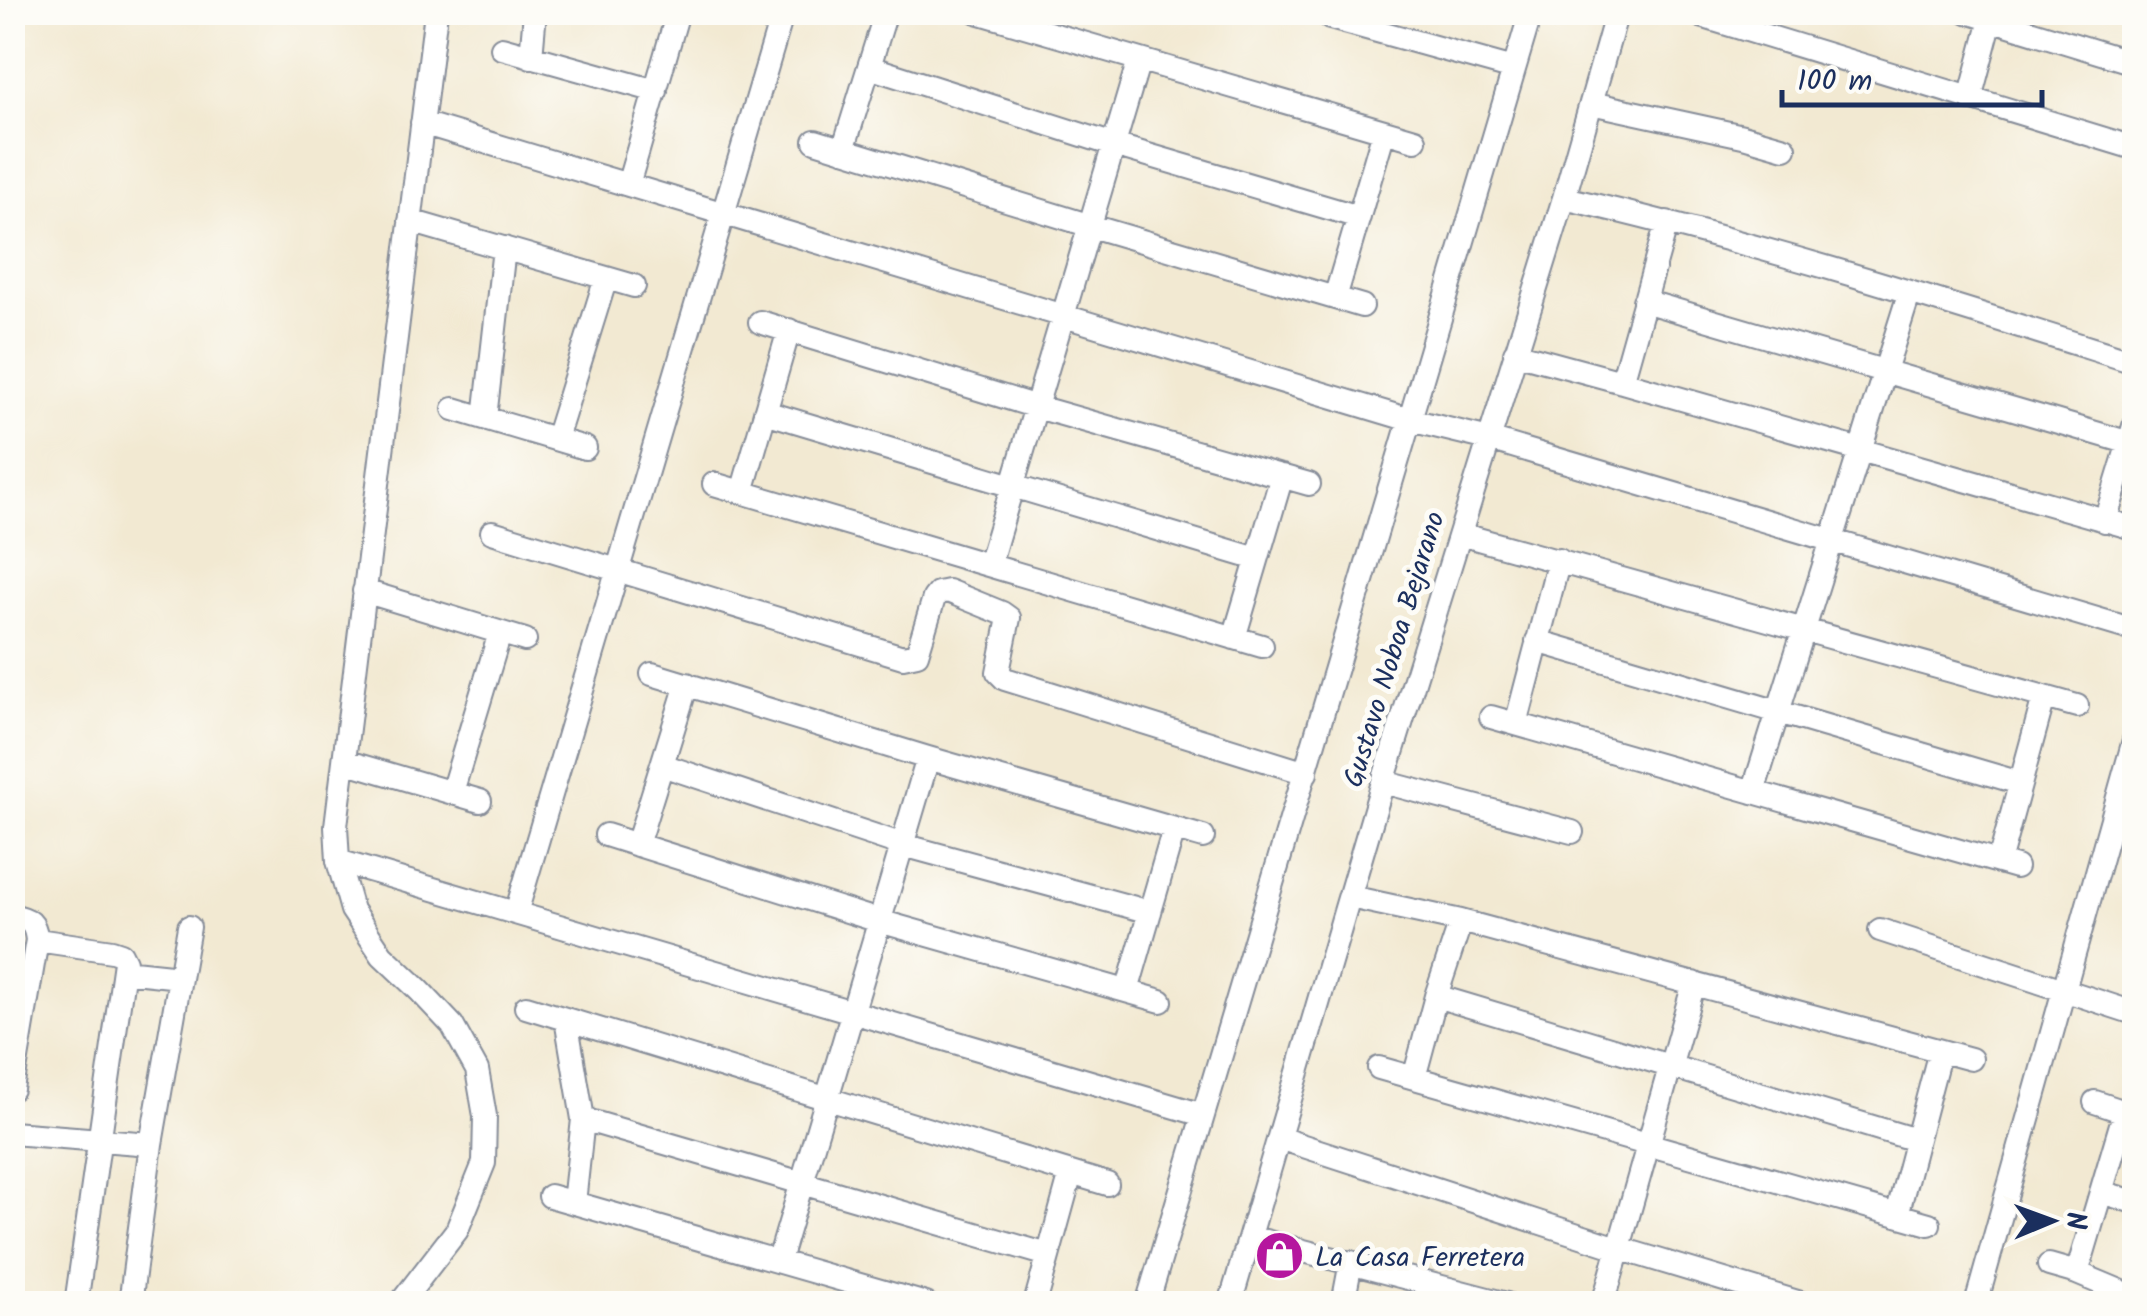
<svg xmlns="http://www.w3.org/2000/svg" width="2147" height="1316" font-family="Kalam,sans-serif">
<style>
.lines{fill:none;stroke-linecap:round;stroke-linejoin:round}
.minor-casing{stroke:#868c98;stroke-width:26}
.minor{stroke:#fff;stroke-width:22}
.labels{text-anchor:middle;stroke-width:10;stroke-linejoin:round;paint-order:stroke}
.street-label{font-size:28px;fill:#1b2f5e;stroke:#fdfcf7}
.poi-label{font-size:28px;fill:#1b2f5e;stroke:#fdfcf7;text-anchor:start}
</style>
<rect width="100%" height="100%" fill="#fdfcf7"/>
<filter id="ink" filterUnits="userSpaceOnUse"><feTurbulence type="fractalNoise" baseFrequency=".01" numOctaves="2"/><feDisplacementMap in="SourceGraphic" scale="20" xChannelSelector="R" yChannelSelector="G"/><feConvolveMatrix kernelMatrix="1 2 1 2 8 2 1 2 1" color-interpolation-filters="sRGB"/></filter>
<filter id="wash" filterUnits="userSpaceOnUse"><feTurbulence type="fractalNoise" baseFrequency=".0048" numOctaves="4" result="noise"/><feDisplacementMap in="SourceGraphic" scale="40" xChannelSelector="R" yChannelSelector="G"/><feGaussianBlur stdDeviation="2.25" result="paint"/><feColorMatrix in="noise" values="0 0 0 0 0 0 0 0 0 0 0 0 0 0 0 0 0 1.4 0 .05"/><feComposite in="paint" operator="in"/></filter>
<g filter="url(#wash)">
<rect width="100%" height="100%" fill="#f2e9d2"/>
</g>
<g filter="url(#ink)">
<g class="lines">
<defs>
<path id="minor" d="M 977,12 L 1415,140
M 1967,12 L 2134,63
M 1701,16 L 2134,148
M 1330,18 L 1514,69
M 502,48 L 656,91
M 531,57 L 535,12
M 869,67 L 1114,145 L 1359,217
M 1970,99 L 1993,12
M 1591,103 L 1743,136 L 1785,148
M 422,123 L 1410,420 L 1489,439 L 2134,630
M 815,141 L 1091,226 L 1362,306
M 843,150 L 886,12
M 628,185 L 678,12
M 1564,198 C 1756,242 1946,303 2134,362
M 410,221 L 634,286
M 1335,298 L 1384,131
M 1644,301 L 2130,443
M 760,322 L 1037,407 L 1309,484
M 1515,353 L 1622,382 L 2133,528
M 1622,382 L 1667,222
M 454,409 L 585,448
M 765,412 L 1257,559
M 485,418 L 504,248
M 556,439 L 606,278
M 714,484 L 1262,646
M 742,492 L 789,330
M 2105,521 L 2134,426
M 492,532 L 903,657 L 917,654 L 934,598 L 938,593 L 948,591 L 1002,613 L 1009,618 L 998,672 L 1005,679 L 1306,773
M 1460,534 L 2077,706
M 989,565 L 1139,60
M 364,591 L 525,640
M 1234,638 L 1282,476
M 1537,641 L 2020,783
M 652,674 L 928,758 L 1203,837
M 1491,717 L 2016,867
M 1516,724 L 1559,560
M 344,761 L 480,801
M 662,765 L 903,845 L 1150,912
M 1383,782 L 1572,832
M 452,792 L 500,633
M 1753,792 L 1909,294
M 606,835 L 879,921 L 1161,1001
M 637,845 L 687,684
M 338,861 L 1203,1115
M 1999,862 L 2044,697
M 1350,897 L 1461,921 L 1971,1059
M 516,913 L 783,12
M 12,916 C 30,918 35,923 37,940 L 12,1089
M 1880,930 L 2134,1013
M 37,940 L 112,951 L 121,954 L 125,962 L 76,1304
M 124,971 L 180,977
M 1127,991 L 1174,829
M 1436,996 L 1916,1140
M 526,1007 L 1107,1184
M 566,1019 L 583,1119 L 574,1203
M 1379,1068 L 1929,1224
M 1414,1078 L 1436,996 L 1461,921
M 2095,1102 L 2134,1115
M 583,1119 L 1048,1255
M 12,1133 L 151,1144
M 1279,1138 L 1618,1248 L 1804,1304
M 2101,1192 L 2134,1202
M 550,1196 L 926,1304
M 1897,1215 L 1940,1051
M 1250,1237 L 1507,1304
M 779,1260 L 928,758
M 2049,1265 L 2077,1273 L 2134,1297
M 2077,1273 L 2125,1111
M 130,1304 L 151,1144 L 189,927
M 400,1304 L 457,1230 L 484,1163 L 485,1116 L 477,1070 L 452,1025 L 419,990 L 382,955 L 352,910 L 338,861 L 336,826 L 436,12
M 1035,1304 L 1071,1173
M 1147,1304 L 1531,12
M 1230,1304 L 1383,782 L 1564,198 L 1617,12
M 1343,1304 L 1351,1262
M 1603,1304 L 1694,983
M 1976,1304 L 2134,740"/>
</defs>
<!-- minor casing -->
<use href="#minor" class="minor-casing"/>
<!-- minor -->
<use href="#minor" class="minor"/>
</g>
</g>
<!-- icons -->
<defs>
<symbol id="shop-disc" viewBox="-11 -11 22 22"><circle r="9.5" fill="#b5179e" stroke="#fdfcf7"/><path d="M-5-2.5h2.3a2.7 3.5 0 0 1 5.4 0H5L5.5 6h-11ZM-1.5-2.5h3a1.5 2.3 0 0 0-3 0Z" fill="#fff"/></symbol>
</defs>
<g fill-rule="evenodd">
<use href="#shop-disc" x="1252" y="1228" width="55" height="55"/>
</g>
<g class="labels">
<!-- street labels -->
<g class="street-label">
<text transform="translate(1393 649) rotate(-73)" y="10">Gustavo Noboa Bejarano</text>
</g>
<!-- poi labels -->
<g class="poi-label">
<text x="1315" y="1266">La Casa Ferretera</text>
</g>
</g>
<!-- margin -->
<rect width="2147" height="1316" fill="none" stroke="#fdfcf7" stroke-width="50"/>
<!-- north arrow -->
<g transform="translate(2052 1221) rotate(89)" stroke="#fdfcf7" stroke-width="8" paint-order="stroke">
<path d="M0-8L18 38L0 25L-18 38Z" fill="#1b2f5e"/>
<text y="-15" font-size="28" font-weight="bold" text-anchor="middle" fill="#1b2f5e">N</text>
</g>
<!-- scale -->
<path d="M1782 90v15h260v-15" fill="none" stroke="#1b2f5e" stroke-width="5"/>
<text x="1797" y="90" font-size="30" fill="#1b2f5e" stroke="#fdfcf7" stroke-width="8" paint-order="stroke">100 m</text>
</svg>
